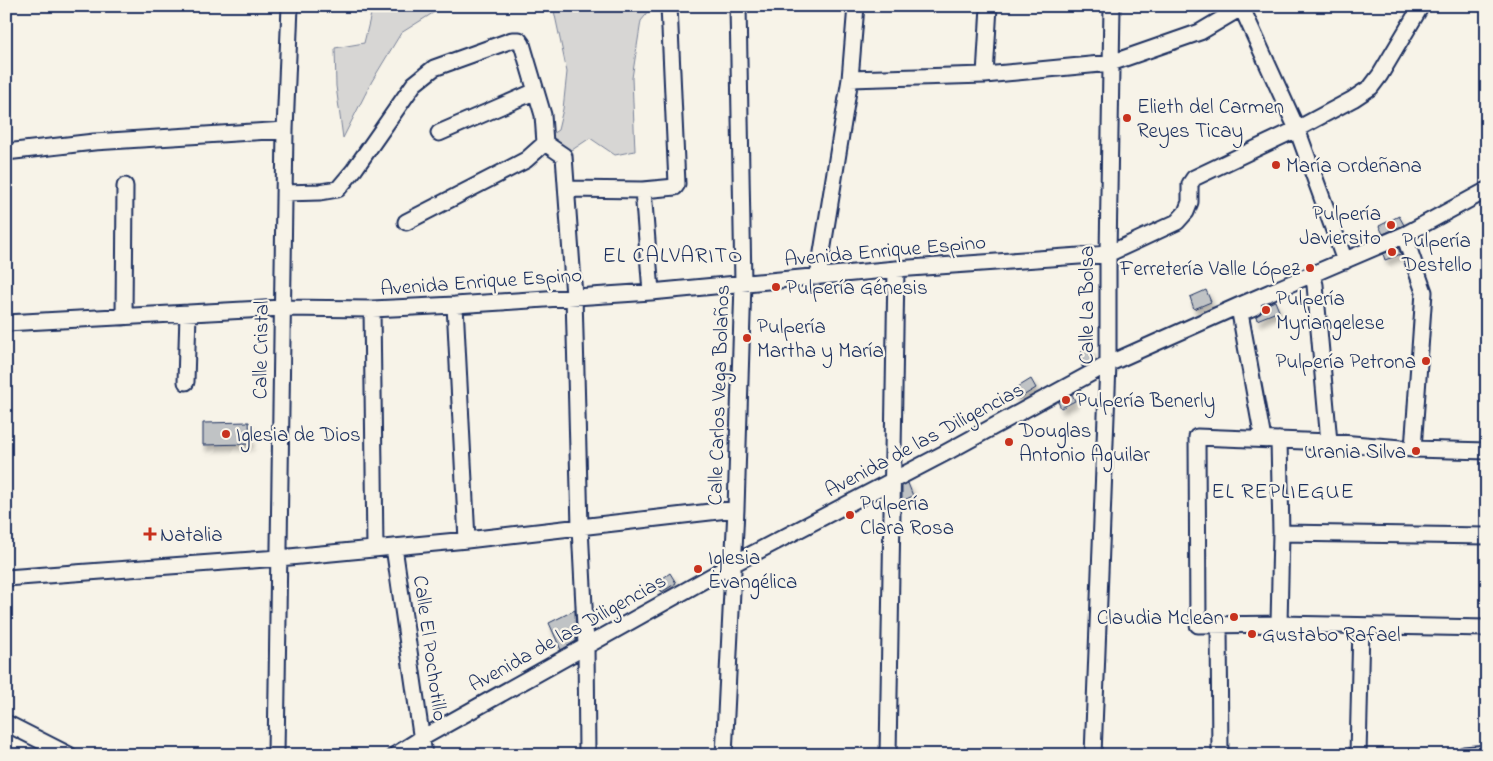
<svg xmlns="http://www.w3.org/2000/svg" width="1493" height="761" font-family="'Indie Flower',sans-serif">
<style>
.green{fill:#d7d6d4;stroke:#798299}
.building{fill:#c0c3c5;stroke:#1b2f5e;filter:url(#shadow)}
.lines{fill:none;stroke-linecap:round;stroke-linejoin:round}
.minor-casing{stroke:#1b2f5e;stroke-width:19}
.minor{stroke:#f7f3e8;stroke-width:15}
.poi-dot{fill:#c8321e;stroke:#f7f3e8;stroke-width:2}
.labels{text-anchor:middle;stroke-width:4.5;stroke-linejoin:round;paint-order:stroke}
.poi-label{font-size:21px;fill:#1b2f5e;stroke:#f7f3e8;text-anchor:start}
.street-label{font-size:21px;fill:#1b2f5e;stroke:#f7f3e8}
.neighbourhood-label{font-size:22px;letter-spacing:1px;fill:#1b2f5e;stroke:#f7f3e8}
</style>
<defs>
<filter id="shadow"><feDropShadow dx="3" dy="5.5" stdDeviation="2.5" flood-color="#0004"/></filter>
</defs>
<rect width="100%" height="100%" fill="#f7f3e8"/>
<filter id="ink" filterUnits="userSpaceOnUse"><feTurbulence type="fractalNoise" baseFrequency=".02" numOctaves="2"/><feDisplacementMap in="SourceGraphic" scale="10" xChannelSelector="R" yChannelSelector="G"/><feConvolveMatrix kernelMatrix="1 2 1 2 8 2 1 2 1" color-interpolation-filters="sRGB"/></filter>
<g filter="url(#ink)">
<!-- green -->
<path class="green" d="M 313,6 L 444,6 L 401,33 L 372,81 L 343,138 L 336,86 L 335,48 L 364,43 L 371,14 Z
M 553,6 L 653,6 L 641,21 L 632,78 L 635,151 L 615,155 L 590,138 L 566,154 L 547,137 L 558,130 L 563,109 L 567,72 Z"/>
<!-- building -->
<path class="building" d="M 1399,216 L 1404,225 L 1383,234 L 1379,226 Z
M 1398,248 L 1401,254 L 1385,260 L 1383,254 Z
M 1206,290 L 1211,302 L 1194,309 L 1190,297 Z
M 1275,301 L 1279,311 L 1257,320 L 1256,316 L 1262,312 L 1263,306 Z
M 1092,350 L 1092,362 L 1082,367 L 1082,351 Z
M 1031,379 L 1036,388 L 1018,399 L 1013,390 Z
M 1072,394 L 1075,401 L 1061,408 L 1058,402 Z
M 249,422 L 250,444 L 203,445 L 203,423 Z
M 908,483 L 913,496 L 902,501 L 902,486 Z
M 670,573 L 676,583 L 662,592 L 656,583 Z
M 575,610 L 576,641 L 561,650 L 549,623 Z"/>
<g class="lines">
<defs>
<path id="minor" d="M 1241,6 L 1297,129 L 1345,261
M 985,75 L 989,6
M 850,79 L 985,75 L 1111,63 L 1200,32 L 1244,6
M 439,133 L 536,91
M 6,152 L 94,142 L 285,130
M 567,189 L 643,190 L 675,187 L 677,184 L 669,6
M 643,190 L 651,292
M 284,193 L 320,192 L 338,189 L 354,170 L 414,84 L 434,68 L 512,40 L 519,40 L 522,44 L 543,115 L 545,143 L 564,156 L 574,296 L 580,528 L 586,645 L 587,755
M 406,222 L 526,160 L 545,143
M 1404,235 L 1424,292 L 1413,449
M 1312,275 L 1315,285 L 1329,442
M 818,277 L 850,79 L 856,6
M 455,305 L 467,540
M 1254,307 L 1240,313 L 1263,439
M 372,309 L 375,549
M 124,317 L 125,186
M 6,323 L 282,308 L 372,309 L 455,305 L 651,292 L 896,269 L 1108,254 L 1177,222 L 1186,212 L 1190,202 L 1190,184 L 1194,178 L 1297,129 L 1353,99 L 1371,87 L 1380,75 L 1421,6
M 186,382 L 188,313
M 1279,440 L 1281,533 L 1279,624
M 1487,451 L 1413,449 L 1329,442 L 1197,437 L 1198,625 L 1279,624 L 1487,628
M 1281,533 L 1487,536
M 394,547 L 424,755
M 6,578 L 279,558 L 467,540 L 736,509
M 1219,625 L 1220,755
M 6,723 L 69,755
M 276,755 L 285,130 L 290,6
M 395,755 L 422,738 L 733,564 L 947,452 L 1108,364 L 1238,306 L 1404,235 L 1487,190
M 724,755 L 736,509 L 743,283 L 738,6
M 888,755 L 896,269
M 1093,755 L 1108,364 L 1108,254 L 1112,6
M 1358,755 L 1361,626
M 1464,755 L 1487,753"/>
</defs>
<!-- minor casing -->
<use href="#minor" class="minor-casing"/>
<!-- minor -->
<use href="#minor" class="minor"/>
</g>
</g>
<!-- markers -->
<g class="poi-dot">
<circle cx="1127" cy="118" r="5"/>
<circle cx="1276" cy="165" r="5"/>
<circle cx="1391" cy="225" r="5"/>
<circle cx="1392" cy="252" r="5"/>
<circle cx="1310" cy="268" r="5"/>
<circle cx="776" cy="287" r="5"/>
<circle cx="1266" cy="310" r="5"/>
<circle cx="747" cy="338" r="5"/>
<circle cx="1426" cy="361" r="5"/>
<circle cx="1066" cy="400" r="5"/>
<circle cx="226" cy="434" r="5"/>
<circle cx="1009" cy="442" r="5"/>
<circle cx="1416" cy="451" r="5"/>
<circle cx="850" cy="515" r="5"/>
<path d="M147.5 526.5h5v5h5v5h-5v5h-5v-5h-5v-5h5z"/>
<circle cx="698" cy="569" r="5"/>
<circle cx="1234" cy="617" r="5"/>
<circle cx="1252" cy="634" r="5"/>
</g>
<g class="labels">
<!-- poi labels -->
<g class="poi-label">
<text x="1137" y="113">Elieth del Carmen<tspan x="1137" dy="24">Reyes Ticay</tspan></text>
<text x="1286" y="172">María Ordeñana</text>
<text x="1381" y="220" text-anchor="end">Pulpería<tspan x="1381" dy="24">Javiersito</tspan></text>
<text x="1402" y="247">Pulpería<tspan x="1402" dy="24">Destello</tspan></text>
<text x="1300" y="275" text-anchor="end">Ferretería Valle López</text>
<text x="786" y="294">Pulpería Génesis</text>
<text x="1276" y="305">Pulpería<tspan x="1276" dy="24">Myriangelese</tspan></text>
<text x="757" y="333">Pulpería<tspan x="757" dy="24">Martha y María</tspan></text>
<text x="1416" y="368" text-anchor="end">Pulpería Petrona</text>
<text x="1076" y="407">Pulpería Benerly</text>
<text x="1019" y="437">Douglas<tspan x="1019" dy="24">Antonio Aguilar</tspan></text>
<text x="236" y="441">Iglesia de Dios</text>
<text x="1406" y="458" text-anchor="end">Urania Silva</text>
<text x="860" y="510">Pulpería<tspan x="860" dy="24">Clara Rosa</tspan></text>
<text x="160" y="541">Natalia</text>
<text x="708" y="564">Iglesia<tspan x="708" dy="24">Evangélica</tspan></text>
<text x="1224" y="624" text-anchor="end">Claudia Mclean</text>
<text x="1262" y="641">Gustabo Rafael</text>
</g>
<!-- street labels -->
<g class="street-label">
<text transform="translate(885 250) rotate(-5)" y="7">Avenida Enrique Espino</text>
<text transform="translate(481 281) rotate(-4)" y="7">Avenida Enrique Espino</text>
<text transform="translate(1086 305) rotate(-90)" y="7">Calle La Bolsa</text>
<text transform="translate(260 350) rotate(-89)" y="7">Calle Cristal</text>
<text transform="translate(718 395) rotate(-88)" y="7">Calle Carlos Vega Bolaños</text>
<text transform="translate(924 439) rotate(-28)" y="7">Avenida de las Diligencias</text>
<text transform="translate(567 632) rotate(-29)" y="7">Avenida de las Diligencias</text>
<text transform="translate(431 648) rotate(82)" y="7">Calle El Pochotillo</text>
</g>
<!-- neighbourhood labels -->
<g class="neighbourhood-label">
<text x="673" y="262">EL CALVARITO</text>
<text x="1283" y="498">EL REPLIEGUE</text>
</g>
</g>
<!-- margin -->
<rect width="1493" height="761" fill="none" stroke="#f7f3e8" stroke-width="25"/>
<rect x="12" y="12" width="1468" height="736" fill="none" stroke="#1b2f5e" stroke-width="2" filter="url(#ink)"/>
</svg>
